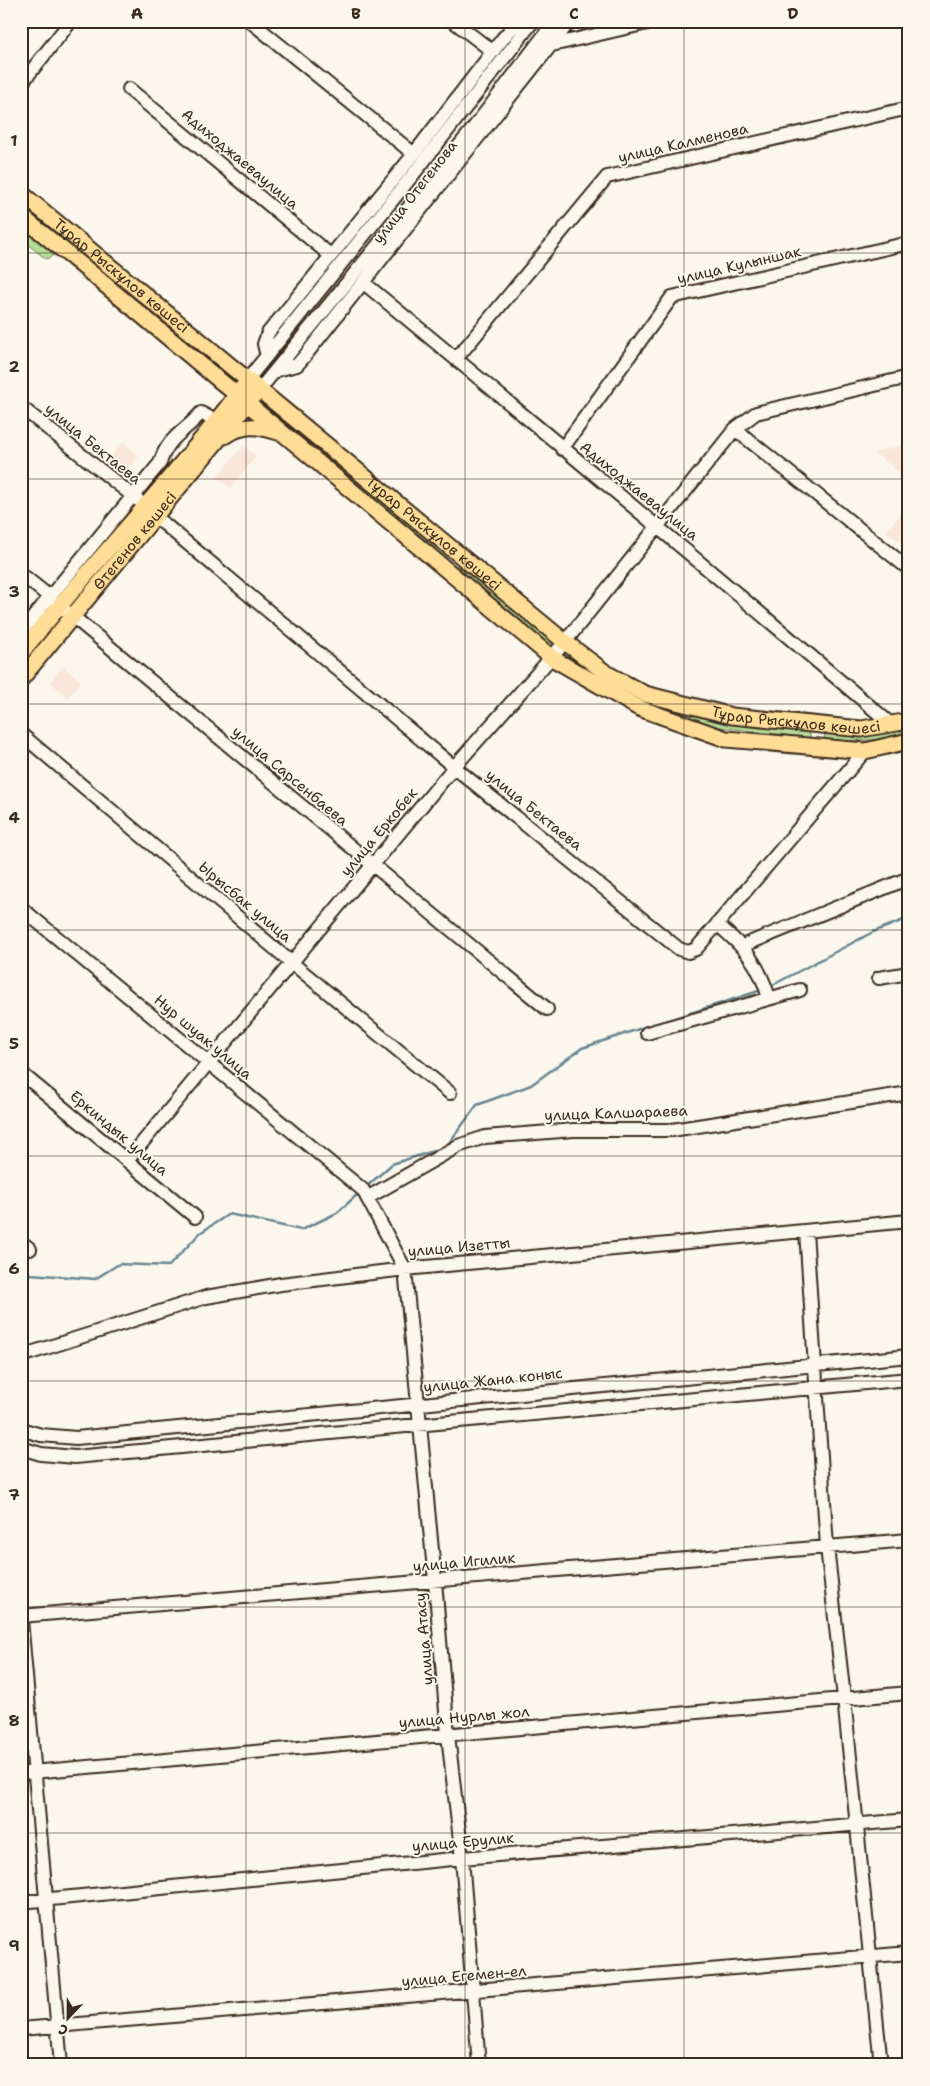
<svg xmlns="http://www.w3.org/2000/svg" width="930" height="2086" font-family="'Shantell Sans',sans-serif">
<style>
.built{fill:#fae5da}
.green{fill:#b6dc98;stroke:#78835b}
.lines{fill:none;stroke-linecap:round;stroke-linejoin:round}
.stream{stroke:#658694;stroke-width:2.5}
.minor-casing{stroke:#3b2a1e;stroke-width:16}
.major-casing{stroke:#3b2a1e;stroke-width:19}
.minor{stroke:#fbf7ec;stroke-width:12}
.major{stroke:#fedd96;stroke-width:15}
.grid{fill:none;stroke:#3b2a1e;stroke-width:1;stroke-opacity:0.55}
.labels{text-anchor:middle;stroke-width:4;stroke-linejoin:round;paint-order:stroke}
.street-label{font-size:15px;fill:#3b2a1e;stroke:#fbf7ec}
.neatline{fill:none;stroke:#3b2a1e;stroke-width:2}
.grid-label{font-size:16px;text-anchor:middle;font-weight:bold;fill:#3b2a1e}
</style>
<rect width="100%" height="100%" fill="#fbf7ec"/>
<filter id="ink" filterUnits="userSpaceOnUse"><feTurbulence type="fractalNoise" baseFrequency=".02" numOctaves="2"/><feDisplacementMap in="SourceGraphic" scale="10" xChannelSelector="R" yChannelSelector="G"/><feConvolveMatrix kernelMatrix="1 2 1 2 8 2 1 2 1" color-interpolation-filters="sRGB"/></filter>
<g filter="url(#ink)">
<!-- built -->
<path class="built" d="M 123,442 L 139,456 L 125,472 L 109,459 Z
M 909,443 L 909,480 L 874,453 Z
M 243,446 L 256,456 L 231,488 L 217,477 Z
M 909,504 L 909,549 L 886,531 Z
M 63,666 L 81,682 L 68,697 L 50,682 Z"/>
<!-- green -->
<path class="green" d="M 24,230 L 55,255 L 46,259 L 21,239 Z
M 90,258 L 236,379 L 231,385 L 85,263 Z
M 262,399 L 448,555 L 443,561 L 257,406 Z
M 460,563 L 554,643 L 548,648 L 455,570 Z
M 566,651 L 644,699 L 704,718 L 810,733 L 810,738 L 704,725 L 641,703 L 562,658 Z
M 909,727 L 909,732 L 874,740 L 824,741 L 825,733 Z"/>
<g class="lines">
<!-- stream -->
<path class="stream" d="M 769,987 L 873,932 L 909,918
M 653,1025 L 762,990
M 365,1188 L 392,1164 L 446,1147 L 477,1105 L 531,1085 L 582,1048 L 645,1027
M 21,1279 L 30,1274 L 95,1279 L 119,1264 L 169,1266 L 200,1233 L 229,1214 L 301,1230 L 337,1213 L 359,1193"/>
<defs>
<path id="minor" d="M 250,21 L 414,154
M 453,21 L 492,51
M 552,45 L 656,21
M 21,84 L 71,21
M 129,89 L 330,255
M 364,283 C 541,429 717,576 892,725
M 267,356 L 264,344 L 268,333 L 414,154 L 504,37 L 515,25 L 523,21
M 456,359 L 607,177 L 909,108
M 277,370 L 297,365 L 304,357 L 570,21
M 248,379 L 420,166 L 533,21
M 260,389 L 472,130 L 555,21
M 21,407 L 138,500
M 735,429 L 909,569
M 562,449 L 672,297 L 909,243
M 156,517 L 454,767 L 679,949 L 688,952 L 696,949 L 865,751
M 21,574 L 51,598
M 65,610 L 547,1009
M 21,632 L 160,463 C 168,436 185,432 201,413 L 216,421
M 21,734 L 292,963 L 450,1093
M 21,908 L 363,1190 L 405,1269 L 435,1581 L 448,1735 L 462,1858 L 479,2065
M 717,924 C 744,947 759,963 769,998
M 742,946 L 909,878
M 879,978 L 909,973
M 647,1033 L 800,990
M 21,1073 L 195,1217
M 127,1161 L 454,767 L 565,642 L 735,429 L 756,413 L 909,377
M 367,1198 L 458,1146 L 485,1137 L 574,1130 L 672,1130 L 909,1093
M 806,1231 L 827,1547 L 844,1698 L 881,2065
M 21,1242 L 30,1249
M 21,1356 L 206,1297 L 281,1284 L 405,1269 L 909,1221
M 21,1429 L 41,1435 L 76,1438 L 909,1356
M 21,1448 L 41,1454 L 75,1457 L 909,1379
M 21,1616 L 909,1540
M 21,1620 L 61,2065
M 21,1773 L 909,1693
M 21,1902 L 462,1858 L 909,1820
M 21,2029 L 909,1953"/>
<g id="major">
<path id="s1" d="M 21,193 L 565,642 L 606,673 L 645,694 L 732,716 L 861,729 L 909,721"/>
<path d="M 21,216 L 79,263 L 552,658 L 639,708 L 726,739 L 865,751 L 909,741"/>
<path d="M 224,436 C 244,424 256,425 278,432"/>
<path d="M 21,653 C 93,563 173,479 243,387"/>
<path id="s2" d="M 21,679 L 254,396"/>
</g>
</defs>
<!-- minor casing -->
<use href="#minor" class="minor-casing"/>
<!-- major casing -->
<use href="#major" class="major-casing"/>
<!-- minor -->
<use href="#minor" class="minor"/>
<!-- major -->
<use href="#major" class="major"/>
</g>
</g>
<!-- grid -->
<path class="grid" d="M 246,21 L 246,2065M 465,21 L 465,2065M 684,21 L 684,2065M 21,253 L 909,253M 21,479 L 909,479M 21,704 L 909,704M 21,930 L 909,930M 21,1156 L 909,1156M 21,1381 L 909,1381M 21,1607 L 909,1607M 21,1833 L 909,1833"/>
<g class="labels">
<!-- street labels -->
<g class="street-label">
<text transform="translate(683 143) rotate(-13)" y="5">улица Калменова</text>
<text transform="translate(240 159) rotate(40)" y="5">Адиходжаеваулица</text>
<text transform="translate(415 192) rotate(-52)" y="5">улица Отегенова</text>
<text transform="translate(739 265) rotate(-13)" y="5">улица Кулыншак</text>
<text dy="5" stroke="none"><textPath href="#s1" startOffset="130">Тұрар Рыскұлов көшесі</textPath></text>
<text transform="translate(93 444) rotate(39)" y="5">улица Бектаева</text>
<text transform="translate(639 491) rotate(39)" y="5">Адиходжаеваулица</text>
<text dy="5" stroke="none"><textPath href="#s1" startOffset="535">Тұрар Рыскұлов көшесі</textPath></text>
<text dy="5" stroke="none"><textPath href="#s2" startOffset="179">Өтегенов көшесі</textPath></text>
<text dy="5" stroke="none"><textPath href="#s1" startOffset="955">Тұрар Рыскұлов көшесі</textPath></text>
<text transform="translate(290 776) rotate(40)" y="5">улица Сарсенбаева</text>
<text transform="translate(534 810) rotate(39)" y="5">улица Бектаева</text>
<text transform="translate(379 832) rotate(-50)" y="5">улица Еркобек</text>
<text transform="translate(245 902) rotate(40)" y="5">Ырысбак улица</text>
<text transform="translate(203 1037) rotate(40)" y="5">Нур шуак улица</text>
<text transform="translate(616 1113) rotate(-2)" y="5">улица Калшараева</text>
<text transform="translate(119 1133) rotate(40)" y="5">Еркиндык улица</text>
<text transform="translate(459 1247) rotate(-5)" y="5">улица Изетты</text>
<text transform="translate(493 1380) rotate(-6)" y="5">улица Жана коныс</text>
<text transform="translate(464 1562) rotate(-5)" y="5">улица Игилик</text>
<text transform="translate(424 1639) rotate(-95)" y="5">улица Атасу</text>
<text transform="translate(464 1717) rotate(-5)" y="5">улица Нурлы жол</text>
<text transform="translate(463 1842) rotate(-5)" y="5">улица Ерулик</text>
<text transform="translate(464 1976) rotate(-5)" y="5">улица Егемен-ел</text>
</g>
</g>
<!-- margin -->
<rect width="930" height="2086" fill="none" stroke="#fbf7ec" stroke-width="55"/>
<!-- north arrow -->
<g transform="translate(68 2018) rotate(202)" stroke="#fbf7ec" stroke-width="4" paint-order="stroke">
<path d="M0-4L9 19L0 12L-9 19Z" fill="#3b2a1e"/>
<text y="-8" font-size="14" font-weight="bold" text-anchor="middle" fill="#3b2a1e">С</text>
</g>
<rect x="28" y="28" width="874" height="2030" class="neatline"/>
<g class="grid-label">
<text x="137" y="19">A</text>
<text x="356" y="19">B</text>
<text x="574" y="19">C</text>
<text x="793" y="19">D</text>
<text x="14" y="146">1</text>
<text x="14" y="372">2</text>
<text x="14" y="597">3</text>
<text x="14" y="823">4</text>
<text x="14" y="1049">5</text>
<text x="14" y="1274">6</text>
<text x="14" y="1500">7</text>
<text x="14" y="1726">8</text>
<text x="14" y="1951">9</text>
</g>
</svg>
